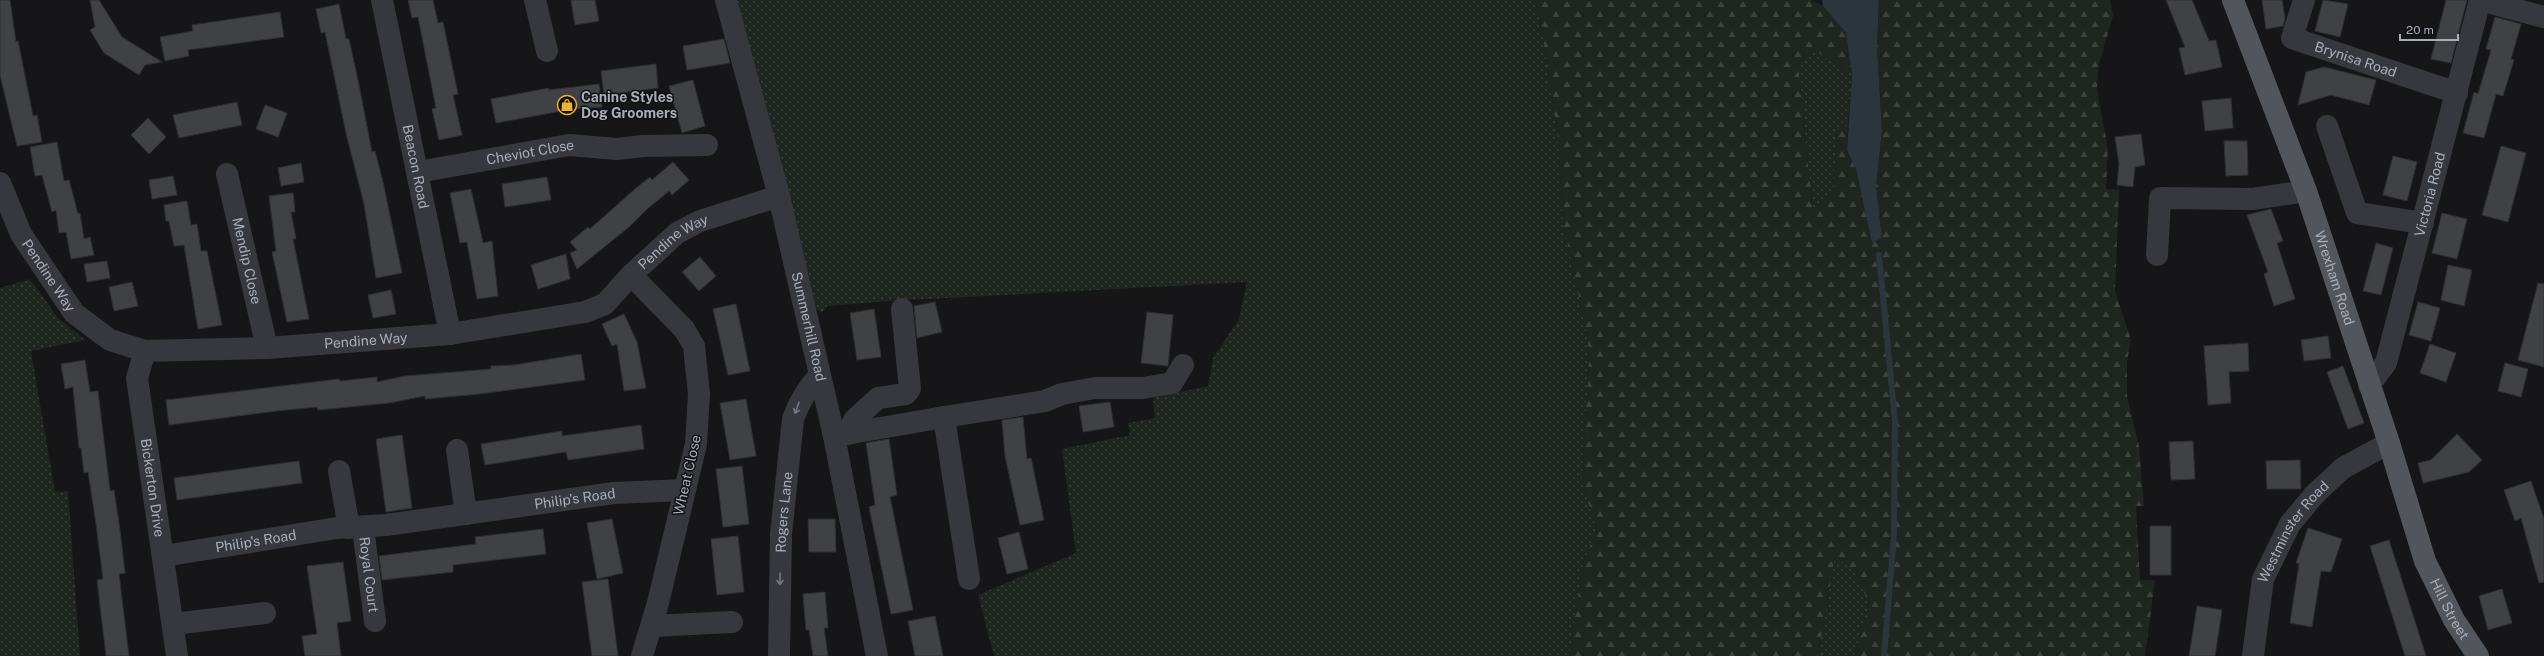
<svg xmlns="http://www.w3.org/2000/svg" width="2544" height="656" font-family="'Public Sans',sans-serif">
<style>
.grass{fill:url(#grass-dots)}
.forest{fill:url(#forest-firs)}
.water{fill:#2c353c}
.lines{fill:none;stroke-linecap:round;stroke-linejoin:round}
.stream{stroke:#2c353c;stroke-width:6}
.building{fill:#404145;stroke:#303034}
.minor{stroke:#37383d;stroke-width:22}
.major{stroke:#53555c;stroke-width:22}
.oneway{stroke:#757881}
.labels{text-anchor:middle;stroke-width:3;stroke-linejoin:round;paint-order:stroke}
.street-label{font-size:14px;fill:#a8adb8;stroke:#111113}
.poi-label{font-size:14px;font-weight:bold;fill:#a8adb8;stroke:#111113;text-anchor:start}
</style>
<defs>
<pattern id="grass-dots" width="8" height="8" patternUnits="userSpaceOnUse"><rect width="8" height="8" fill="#1e261f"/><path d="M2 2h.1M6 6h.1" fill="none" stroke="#3c433d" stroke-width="1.8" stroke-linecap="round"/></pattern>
<pattern id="forest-firs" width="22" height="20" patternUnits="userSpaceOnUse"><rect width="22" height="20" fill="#1e261f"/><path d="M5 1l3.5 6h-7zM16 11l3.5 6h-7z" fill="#3c433d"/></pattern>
</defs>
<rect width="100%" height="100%" fill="#161618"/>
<!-- grass -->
<path class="grass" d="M 736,0 L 1535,0 L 1543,37 L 1558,138 L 1563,222 L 1588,339 L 1589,360 L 1582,482 L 1597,530 L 1584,560 L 1569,656 L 994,656 L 978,595 L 1076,553 L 1062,449 L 1130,435 L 1128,423 L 1155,418 L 1153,398 L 1208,386 L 1213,358 L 1239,319 L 1247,282 L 889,301 L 827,306 L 822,313 L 810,304 Z
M 1812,49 L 1852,74 L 1848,125 L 1837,133 L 1833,192 L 1813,212 L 1798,65 Z
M 30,279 L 58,318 L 85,340 L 31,351 L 55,492 L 68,491 L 80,656 L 0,656 L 0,288 Z
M 1835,556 L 1855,572 L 1869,604 L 1854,656 L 1818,656 Z"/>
<!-- forest -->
<path class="forest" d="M 1535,0 L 1811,0 L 1823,6 L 1846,33 L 1852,74 L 1812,49 L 1798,65 L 1813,212 L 1833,192 L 1837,132 L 1848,125 L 1847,150 L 1856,169 L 1872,243 L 1882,238 L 1876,186 L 1882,131 L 1877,46 L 1879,0 L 2110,0 L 2113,16 L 2099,64 L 2097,89 L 2108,149 L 2106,189 L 2119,190 L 2115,291 L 2131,340 L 2127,361 L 2127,397 L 2139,446 L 2144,506 L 2136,506 L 2140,580 L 2155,580 L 2145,656 L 1854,656 L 1869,604 L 1855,572 L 1835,556 L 1818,656 L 1569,656 L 1584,560 L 1597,530 L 1582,482 L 1589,360 L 1588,339 L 1563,222 L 1558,138 L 1543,37 Z"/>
<!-- water -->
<path class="water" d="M 1822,0 L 1879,0 L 1877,46 L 1882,131 L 1876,186 L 1882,238 L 1872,243 L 1856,169 L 1847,150 L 1852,74 L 1846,33 L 1823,6 Z"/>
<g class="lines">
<!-- stream -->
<path class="stream" d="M 1879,255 L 1895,421 L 1894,535 L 1884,656"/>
</g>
<!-- building -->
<path class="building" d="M 0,0 L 10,0 L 16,42 L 18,41 L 33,116 L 37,115 L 42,142 L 17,146 L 0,75 Z
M 90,0 L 99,0 L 122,37 L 162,62 L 145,65 L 139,75 L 104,53 L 90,30 L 95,27 Z
M 408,0 L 433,0 L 438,23 L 443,22 L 458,94 L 453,95 L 462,135 L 439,140 L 432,109 L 436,108 L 418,17 L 412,18 Z
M 571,0 L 595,0 L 599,21 L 575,25 Z
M 2166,0 L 2192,0 L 2209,41 L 2216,40 L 2222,67 L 2185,75 L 2179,48 L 2185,47 Z
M 2262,0 L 2282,0 L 2285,18 L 2283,26 L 2266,29 Z
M 2323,0 L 2348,4 L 2340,37 L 2315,31 Z
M 2446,0 L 2467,0 L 2451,63 L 2431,59 Z
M 339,4 L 346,39 L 349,39 L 359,85 L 372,152 L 375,151 L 383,182 L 402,273 L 376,278 L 364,204 L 346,133 L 325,32 L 321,33 L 316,9 Z
M 280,12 L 284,37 L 188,50 L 189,56 L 165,61 L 160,37 L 193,31 L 192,25 Z
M 2495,17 L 2521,24 L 2511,59 L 2514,60 L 2503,96 L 2496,94 L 2484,138 L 2463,133 L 2474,92 L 2478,94 L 2491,50 L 2486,49 Z
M 724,39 L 730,63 L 687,70 L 683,46 Z
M 656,64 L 658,88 L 604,95 L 601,71 Z
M 2324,67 L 2376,80 L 2369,105 L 2331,95 L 2298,105 L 2306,72 Z
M 693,80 L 705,126 L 682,133 L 669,86 Z
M 599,84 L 602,107 L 573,109 L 496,123 L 491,99 L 549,88 L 549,90 Z
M 2231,98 L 2233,128 L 2205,131 L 2202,101 Z
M 237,102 L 242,125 L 179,138 L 173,115 Z
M 265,105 L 287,113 L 278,137 L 256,129 Z
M 148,118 L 166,137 L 149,154 L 131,135 Z
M 2141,134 L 2145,165 L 2135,167 L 2133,187 L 2117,185 L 2119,164 L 2115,137 Z
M 2224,141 L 2247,141 L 2248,175 L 2226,176 Z
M 57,142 L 64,181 L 69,180 L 78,214 L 80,213 L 84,239 L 90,237 L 94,255 L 71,259 L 66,232 L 59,233 L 56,210 L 52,212 L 42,175 L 35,176 L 30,147 Z
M 2501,146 L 2526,153 L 2508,222 L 2482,215 Z
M 2393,156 L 2417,162 L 2407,201 L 2383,195 Z
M 673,162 L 689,180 L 672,195 L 669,191 L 646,210 L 629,227 L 577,269 L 570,253 L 577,250 L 570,242 L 588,227 L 590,229 L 636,188 L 650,177 L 652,180 Z
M 301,163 L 304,182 L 281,186 L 278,168 Z
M 173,176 L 177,195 L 152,199 L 149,180 Z
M 547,177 L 551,200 L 505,207 L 502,184 Z
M 471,189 L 483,243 L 492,241 L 498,296 L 477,299 L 467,242 L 460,243 L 450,193 Z
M 293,193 L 295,212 L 291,212 L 296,239 L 293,239 L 309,319 L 287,322 L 272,252 L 276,251 L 269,196 Z
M 187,201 L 191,225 L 197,224 L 201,251 L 207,251 L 222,325 L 198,329 L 184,245 L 174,246 L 169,221 L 166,221 L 164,205 Z
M 2271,209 L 2283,241 L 2277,243 L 2295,299 L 2274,306 L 2264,274 L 2268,272 L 2247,215 Z
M 2442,213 L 2467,219 L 2457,259 L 2432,253 Z
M 2376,243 L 2393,248 L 2381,295 L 2363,291 Z
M 566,254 L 570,279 L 538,289 L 531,265 Z
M 700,257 L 716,276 L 699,291 L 682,272 Z
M 107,261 L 110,278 L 87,282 L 84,264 Z
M 2448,265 L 2472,270 L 2464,306 L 2441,300 Z
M 132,282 L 138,306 L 114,311 L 109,287 Z
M 2538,283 L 2544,284 L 2544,367 L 2518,360 Z
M 391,290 L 396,314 L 373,318 L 368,295 Z
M 935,302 L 942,332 L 917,338 L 914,306 Z
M 2418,302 L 2440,308 L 2431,341 L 2409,335 Z
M 736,304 L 750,371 L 728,375 L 713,309 Z
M 874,309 L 881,357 L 857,360 L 850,313 Z
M 1147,312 L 1173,315 L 1168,366 L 1141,363 Z
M 624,314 L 637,342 L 646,388 L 624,391 L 617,344 L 612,346 L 602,324 Z
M 2328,336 L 2331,358 L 2304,361 L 2301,340 Z
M 2248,343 L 2249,371 L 2229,372 L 2231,403 L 2208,405 L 2204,346 Z
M 2430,344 L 2456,353 L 2446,382 L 2420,373 Z
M 581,354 L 585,380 L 479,394 L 425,399 L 425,396 L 389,403 L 318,410 L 317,407 L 276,411 L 169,425 L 166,400 L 339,379 L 340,381 L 377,377 L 377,382 L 405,376 L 491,369 L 491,366 L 514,365 Z
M 85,360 L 90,392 L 98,391 L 110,491 L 114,490 L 120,530 L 125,573 L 119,574 L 129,656 L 106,656 L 97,580 L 103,579 L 96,524 L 88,472 L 84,473 L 81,448 L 79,448 L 73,387 L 65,389 L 61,364 Z
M 2505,363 L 2528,369 L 2521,397 L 2498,391 Z
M 2343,366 L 2364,423 L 2348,429 L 2327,372 Z
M 746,399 L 756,456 L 730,460 L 720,403 Z
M 1110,402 L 1114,427 L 1083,432 L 1079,406 Z
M 1023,417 L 1027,459 L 1031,458 L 1044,520 L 1020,525 L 1005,456 L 1002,420 Z
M 641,425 L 644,449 L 568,460 L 566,452 L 485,465 L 481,444 L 562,431 L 562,436 Z
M 2457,434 L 2482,460 L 2469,472 L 2423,483 L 2418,463 L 2431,460 Z
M 402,435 L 412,508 L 386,512 L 376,439 Z
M 889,439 L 897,495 L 890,497 L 913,610 L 891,614 L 869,507 L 875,505 L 866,443 Z
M 2193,441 L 2195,479 L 2171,480 L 2169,442 Z
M 2300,460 L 2301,489 L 2267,489 L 2266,461 Z
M 299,461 L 302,483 L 177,500 L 174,478 Z
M 742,466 L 749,524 L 723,527 L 716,469 Z
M 2531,481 L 2544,519 L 2544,582 L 2539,583 L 2521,518 L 2515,521 L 2504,490 Z
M 612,519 L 623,573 L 597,579 L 587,523 Z
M 808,519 L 835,519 L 836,552 L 809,552 Z
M 2150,526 L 2171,526 L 2171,575 L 2150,575 Z
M 2308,528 L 2342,539 L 2331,572 L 2321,571 L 2312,627 L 2290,623 L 2299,564 L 2296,563 Z
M 543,529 L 546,554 L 453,565 L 453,572 L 382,580 L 379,556 L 476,544 L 475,537 Z
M 1019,532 L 1028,569 L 1007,574 L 998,538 Z
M 738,536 L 744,592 L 717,595 L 711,539 Z
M 2389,540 L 2426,656 L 2405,656 L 2370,546 Z
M 343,562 L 351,621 L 337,623 L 341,656 L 305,656 L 302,636 L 317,634 L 307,566 Z
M 608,579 L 618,656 L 592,656 L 582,582 Z
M 2502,589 L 2512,623 L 2488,630 L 2479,596 Z
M 825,592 L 828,628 L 824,628 L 828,656 L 813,656 L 809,630 L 806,630 L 803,594 Z
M 2197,606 L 2222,610 L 2215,656 L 2189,656 Z
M 935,616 L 943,656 L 915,656 L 908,621 Z"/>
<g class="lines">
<!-- minor -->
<g class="minor">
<path id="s1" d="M 382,0 L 450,334"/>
<path d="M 535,0 L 547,51"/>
<path id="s2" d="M 726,0 L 779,196 L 834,436 L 877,656"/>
<path id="s3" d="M 2304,0 L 2292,38 L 2457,93"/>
<path d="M 2480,0 L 2544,17"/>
<path d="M 2327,126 L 2357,213 L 2423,223"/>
<path id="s4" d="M 418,172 L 569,145 L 617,149 L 643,146 L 707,145"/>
<path id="s5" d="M 227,174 L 267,348"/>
<path id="s6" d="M 0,183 L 21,234 L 74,313 L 110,340 L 145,351 L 267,348 L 450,334 L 585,312 L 605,304 L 631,275 L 677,233 L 700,221 L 779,196"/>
<path d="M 2157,255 L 2160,198 L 2253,199 L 2306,191"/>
<path d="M 631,275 L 684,329 L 694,346 L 699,394 L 696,444 L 658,603 L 642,656"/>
<path id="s7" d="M 145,351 L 137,378 L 177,656"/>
<path id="s8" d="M 2369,385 L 2386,363 L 2480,0"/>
<path d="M 944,417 L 1045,401 L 1062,394 L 1095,388 L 1143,388 L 1172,383 L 1183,365"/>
<path d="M 848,434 L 854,420 L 878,398 L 906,394 L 910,389 L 902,309"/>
<path d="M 834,436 L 944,417 L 969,579"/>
<path d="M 457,450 L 466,514"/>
<path d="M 339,471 L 349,528"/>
<path id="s9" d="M 363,528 L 375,621"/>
<path id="s10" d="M 163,556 L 337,528 L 386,525 L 614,493 L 685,490"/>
<path d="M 173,624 L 265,613"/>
<path d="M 652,626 L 732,622"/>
<path id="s11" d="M 779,656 L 781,534 L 793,419 C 799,402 806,390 819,376"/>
<path id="s12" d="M 2253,656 L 2263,579 L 2290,524 L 2314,495 L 2343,468 L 2389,443"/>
</g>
<!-- major -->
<path class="major" id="s13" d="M 2233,0 L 2306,191 L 2389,443 L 2425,561 L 2454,620 L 2478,656"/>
</g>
<!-- one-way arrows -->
<defs><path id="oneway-shaft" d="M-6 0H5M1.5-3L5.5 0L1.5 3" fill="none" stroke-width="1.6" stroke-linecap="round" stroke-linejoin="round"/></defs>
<g class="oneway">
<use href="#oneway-shaft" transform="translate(797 408) rotate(109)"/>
<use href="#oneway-shaft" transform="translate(780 579) rotate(91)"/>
</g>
<!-- icons -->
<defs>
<symbol id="shop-ring" viewBox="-11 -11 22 22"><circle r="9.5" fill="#111113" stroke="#f2b134" stroke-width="1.5"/><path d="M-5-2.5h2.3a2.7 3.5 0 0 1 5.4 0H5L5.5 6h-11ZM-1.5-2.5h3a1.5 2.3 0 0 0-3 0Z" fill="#f2b134"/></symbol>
</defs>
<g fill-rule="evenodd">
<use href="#shop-ring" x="556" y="94" width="22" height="22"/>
</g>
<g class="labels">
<!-- street labels -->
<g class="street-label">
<text dy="5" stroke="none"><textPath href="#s3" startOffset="107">Brynisa Road</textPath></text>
<text dy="5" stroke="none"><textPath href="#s4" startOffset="114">Cheviot Close</textPath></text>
<text dy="5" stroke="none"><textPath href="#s1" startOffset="170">Beacon Road</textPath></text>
<text dy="5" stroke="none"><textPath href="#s8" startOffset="202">Victoria Road</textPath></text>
<text dy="5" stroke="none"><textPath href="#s6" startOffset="789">Pendine Way</textPath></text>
<text dy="5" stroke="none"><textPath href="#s5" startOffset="89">Mendip Close</textPath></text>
<text dy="5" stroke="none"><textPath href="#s6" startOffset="105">Pendine Way</textPath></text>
<text dy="5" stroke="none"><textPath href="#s13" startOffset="296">Wrexham Road</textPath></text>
<text dy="5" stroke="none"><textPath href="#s2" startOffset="337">Summerhill Road</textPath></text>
<text dy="5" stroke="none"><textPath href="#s6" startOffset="453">Pendine Way</textPath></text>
<text transform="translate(687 475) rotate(-77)" y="5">Wheat Close</text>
<text dy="5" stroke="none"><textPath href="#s7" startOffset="139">Bickerton Drive</textPath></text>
<text dy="5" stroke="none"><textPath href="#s10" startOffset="416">Philip's Road</textPath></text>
<text dy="5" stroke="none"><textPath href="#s11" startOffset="144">Rogers Lane</textPath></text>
<text dy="5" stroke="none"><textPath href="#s12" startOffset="134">Westminster Road</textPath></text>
<text dy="5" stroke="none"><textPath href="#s10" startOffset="94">Philip's Road</textPath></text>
<text dy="5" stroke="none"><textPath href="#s9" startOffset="47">Royal Court</textPath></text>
<text dy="5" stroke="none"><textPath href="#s13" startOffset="647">Hill Street</textPath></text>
</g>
<!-- poi labels -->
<g class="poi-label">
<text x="581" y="102">Canine Styles<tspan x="581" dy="16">Dog Groomers</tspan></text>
</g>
</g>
<!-- scale -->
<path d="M2400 34v6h58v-6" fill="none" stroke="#a8adb8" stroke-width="2"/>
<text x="2406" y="34" font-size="12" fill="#a8adb8" stroke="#111113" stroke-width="3" paint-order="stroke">20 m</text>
</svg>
